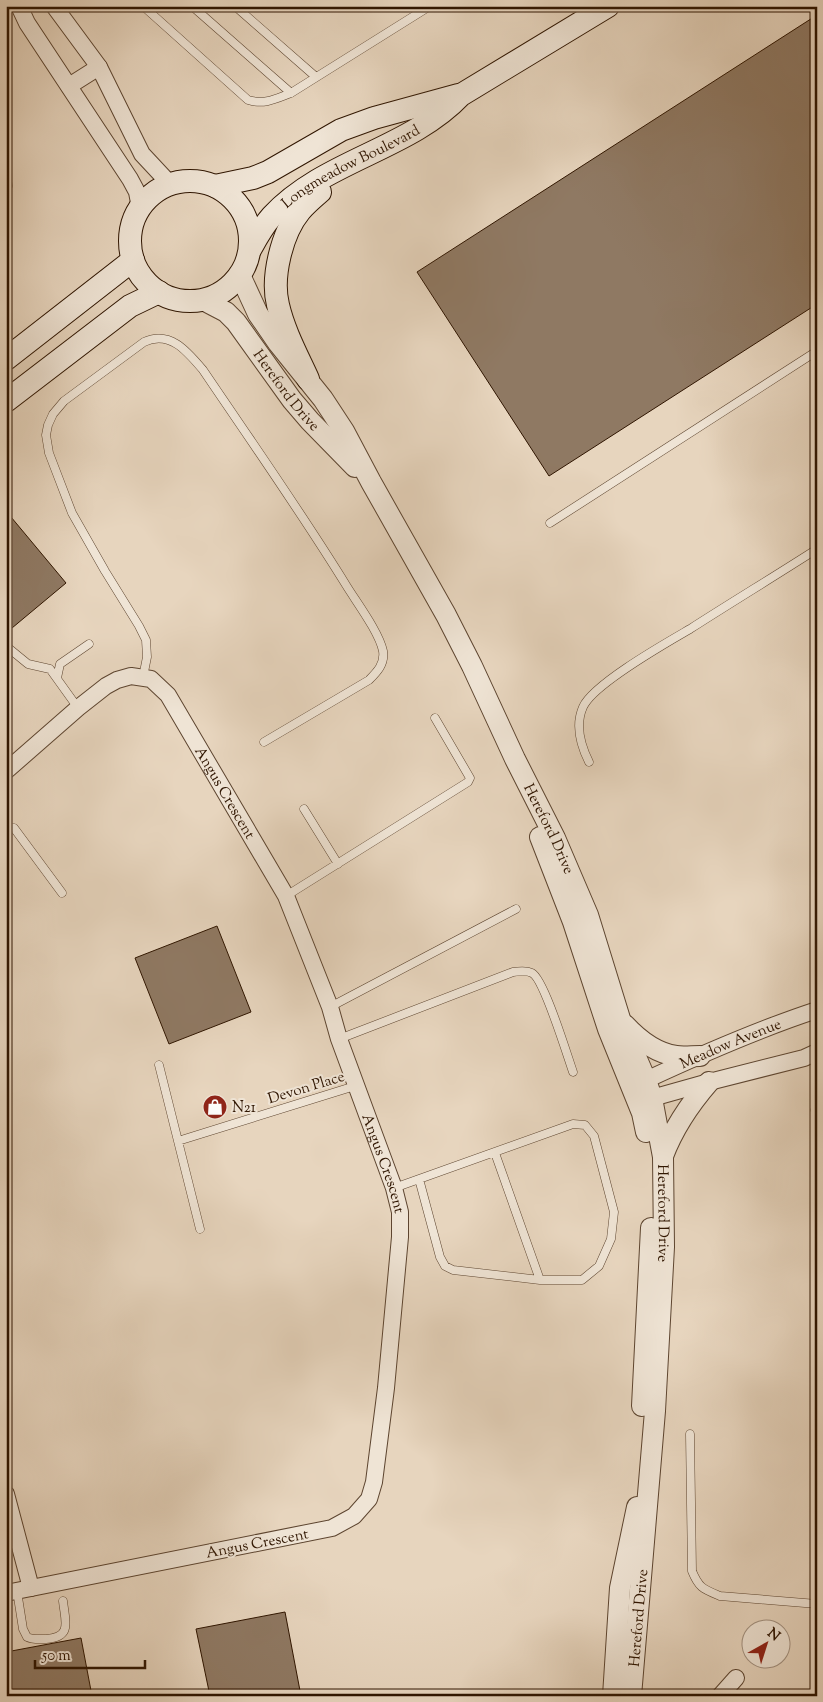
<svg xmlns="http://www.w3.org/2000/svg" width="823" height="1702" font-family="'Sorts Mill Goudy',serif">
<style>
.building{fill:#8f7963;stroke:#2f1500}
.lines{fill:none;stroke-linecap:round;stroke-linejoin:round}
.service-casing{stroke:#5d4530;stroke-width:9}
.minor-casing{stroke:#5d4530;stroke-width:18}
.tertiary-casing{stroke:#5d4530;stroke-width:22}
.secondary-casing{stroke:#2f1500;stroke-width:24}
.service{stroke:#efe4d5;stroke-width:8}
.minor{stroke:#efe4d5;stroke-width:16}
.tertiary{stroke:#efe4d5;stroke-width:20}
.secondary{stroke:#efe4d5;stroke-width:22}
.labels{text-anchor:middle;stroke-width:4;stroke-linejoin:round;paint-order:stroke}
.street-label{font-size:15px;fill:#2f1500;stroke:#efe4d5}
.poi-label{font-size:15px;fill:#2f1500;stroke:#efe4d5;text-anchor:start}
</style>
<rect width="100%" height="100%" fill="#e7d5be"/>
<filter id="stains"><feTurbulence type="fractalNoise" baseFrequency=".004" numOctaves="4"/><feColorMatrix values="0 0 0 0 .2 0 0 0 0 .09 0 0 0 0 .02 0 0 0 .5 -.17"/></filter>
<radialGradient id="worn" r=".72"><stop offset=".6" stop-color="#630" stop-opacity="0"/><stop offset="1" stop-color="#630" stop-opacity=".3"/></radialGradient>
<!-- building -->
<path class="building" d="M 817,15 L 817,304 L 549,476 L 417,272 Z
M 6,511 L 66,583 L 6,633 Z
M 217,926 L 251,1012 L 169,1044 L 135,958 Z
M 285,1612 L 301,1696 L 210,1696 L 196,1629 Z
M 81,1638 L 92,1696 L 8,1696 L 6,1686 L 6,1652 Z"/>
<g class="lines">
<defs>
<path id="service" d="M 143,6 L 248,100 C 265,105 275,99 291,93 L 430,6
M 192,6 L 291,93
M 235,6 L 316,77
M 6,169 L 8,186 L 6,193
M 550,523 L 817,351
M 6,646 L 28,664 L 50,669 L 78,708
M 143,677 L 147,657 L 146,640 L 139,626 L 105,571 L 72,513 L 49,453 L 46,435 L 48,425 L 53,414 L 64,401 L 144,342 C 170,330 187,351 203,370 C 251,441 301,512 346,585 C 357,603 379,632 383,651 C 385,664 377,672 369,680 L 264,742
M 57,678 L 60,664 L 89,644
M 589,762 C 581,746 575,725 583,707 C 593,684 666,643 690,629 C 732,602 775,576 817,549
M 304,809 L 338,864
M 6,826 L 14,828 L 62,893
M 286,896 L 468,782 L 470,778 L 435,718
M 330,1007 L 516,909
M 339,1039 L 513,972 C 519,971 526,970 532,973 C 544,979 567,1055 573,1072
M 159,1065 L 200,1229
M 815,1110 L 817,1109
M 178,1141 L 355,1086
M 495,1153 L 540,1280
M 394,1188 L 573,1124 L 585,1125 L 594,1136 L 614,1212 L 611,1239 L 599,1266 L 582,1280 L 540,1280 L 453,1270 L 445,1266 L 440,1257 L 419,1179
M 690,1434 L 692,1571 C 699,1588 703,1589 720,1596 L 817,1604
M 17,1591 L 23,1629 L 27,1637 C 33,1640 39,1639 46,1639 C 73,1637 65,1621 63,1601"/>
<g id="minor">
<path d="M 19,6 L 27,23 L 130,179 L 137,192 L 140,208"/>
<path d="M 54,6 L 99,67 L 142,154 L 170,184"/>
<path d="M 69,86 L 99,67"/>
<path id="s1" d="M 6,771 L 78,708 L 106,686 L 117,680 L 131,676 L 151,679 L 168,695 L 286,896 L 330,1007 L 339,1039 L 394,1188 L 400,1212 L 400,1237 L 386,1388 L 374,1482 L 369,1499 L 354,1516 L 332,1528 L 6,1593"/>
<path id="s2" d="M 646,1080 C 702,1054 759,1029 817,1010"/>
<path d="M 652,1098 L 709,1082 L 804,1058 L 817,1052"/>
<path d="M 6,1494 L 31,1588"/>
<path d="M 720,1696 L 736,1678"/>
</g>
<g id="tertiary">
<path id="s3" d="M 240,275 L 258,314 L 278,343 L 323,399 L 344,431 L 371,482 L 446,615 L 472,666 L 515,759 L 555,838 L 588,915 L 621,1022 L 646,1080 L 652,1098 L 663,1157 L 664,1247 L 655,1411 L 631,1696"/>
<path id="s4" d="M 203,300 L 226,312 L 236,322 L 292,400 L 310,421 L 355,467"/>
<path d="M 540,837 L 573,922 L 608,1029 L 642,1113 L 646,1132"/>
<path d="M 625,1025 C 638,1039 656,1053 676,1056 C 683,1057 692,1056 700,1056"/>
<path d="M 663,1156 C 674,1127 689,1105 709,1082"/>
<path d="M 642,1406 L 651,1228"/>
<path d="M 613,1696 L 620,1588 L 637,1507"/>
</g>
<g id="secondary">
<circle cx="190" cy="241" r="60"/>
<path d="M 215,186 L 253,178 L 268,172 L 341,130 L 374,118 L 458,95"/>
<path id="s5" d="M 251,248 C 257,237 263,226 272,216 C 324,160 409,150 461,95 L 608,6"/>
<path d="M 6,359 L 133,260"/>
<path d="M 308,379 C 297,355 284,331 278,305 C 271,277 282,233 300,211 C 306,204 313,198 320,192"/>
<path d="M 6,401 L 130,306 L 159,292"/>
</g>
</defs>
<!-- service casing -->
<use href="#service" class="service-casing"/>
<!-- minor casing -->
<use href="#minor" class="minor-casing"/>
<!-- tertiary casing -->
<use href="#tertiary" class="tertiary-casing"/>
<!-- secondary casing -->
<use href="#secondary" class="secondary-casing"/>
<!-- service -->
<use href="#service" class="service"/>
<!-- minor -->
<use href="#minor" class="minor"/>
<!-- tertiary -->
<use href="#tertiary" class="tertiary"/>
<!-- secondary -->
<use href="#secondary" class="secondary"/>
</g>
<!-- icons -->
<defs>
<symbol id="shop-disc" viewBox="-11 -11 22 22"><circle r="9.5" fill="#8f2418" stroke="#efe4d5"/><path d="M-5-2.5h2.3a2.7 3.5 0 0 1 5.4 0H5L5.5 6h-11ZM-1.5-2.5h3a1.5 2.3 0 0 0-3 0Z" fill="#fff"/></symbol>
</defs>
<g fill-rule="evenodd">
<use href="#shop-disc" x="201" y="1093" width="28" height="28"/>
</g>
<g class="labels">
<!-- street labels -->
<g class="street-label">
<text dy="5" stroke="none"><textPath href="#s5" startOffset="132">Longmeadow Boulevard</textPath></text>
<text dy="5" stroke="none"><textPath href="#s4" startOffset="125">Hereford Drive</textPath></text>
<text dy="5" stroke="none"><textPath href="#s1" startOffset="315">Angus Crescent</textPath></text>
<text dy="5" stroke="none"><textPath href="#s3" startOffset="636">Hereford Drive</textPath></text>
<text dy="5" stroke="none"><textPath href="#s2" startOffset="92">Meadow Avenue</textPath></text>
<text transform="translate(306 1087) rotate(-17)" y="5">Devon Place</text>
<text dy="5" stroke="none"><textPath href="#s1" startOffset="720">Angus Crescent</textPath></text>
<text dy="5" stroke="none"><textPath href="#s3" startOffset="1041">Hereford Drive</textPath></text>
<text transform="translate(257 1543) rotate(-11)" y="5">Angus Crescent</text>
<text transform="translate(638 1618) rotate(-85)" y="5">Hereford Drive</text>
</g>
<!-- poi labels -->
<g class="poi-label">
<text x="232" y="1112">N21</text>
</g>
</g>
<!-- margin -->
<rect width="823" height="1702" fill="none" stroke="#e7d5be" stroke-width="25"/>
<rect x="8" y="8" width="808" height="1687" fill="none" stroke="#2f1500" stroke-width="2.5"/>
<rect x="12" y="12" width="798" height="1677" fill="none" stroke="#2f1500"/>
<!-- north arrow -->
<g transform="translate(766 1644) rotate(39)"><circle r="24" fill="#efe4d5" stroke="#a29180"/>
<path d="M0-4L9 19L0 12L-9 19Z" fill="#8f2418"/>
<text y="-8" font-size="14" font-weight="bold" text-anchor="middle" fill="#2f1500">N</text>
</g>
<!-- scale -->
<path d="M35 1660v8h110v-8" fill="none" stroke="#2f1500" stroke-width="2.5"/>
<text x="42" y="1660" font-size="15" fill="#2f1500" stroke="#efe4d5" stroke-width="4" paint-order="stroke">50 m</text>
<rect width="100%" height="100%" filter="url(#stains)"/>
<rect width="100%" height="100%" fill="url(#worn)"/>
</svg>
